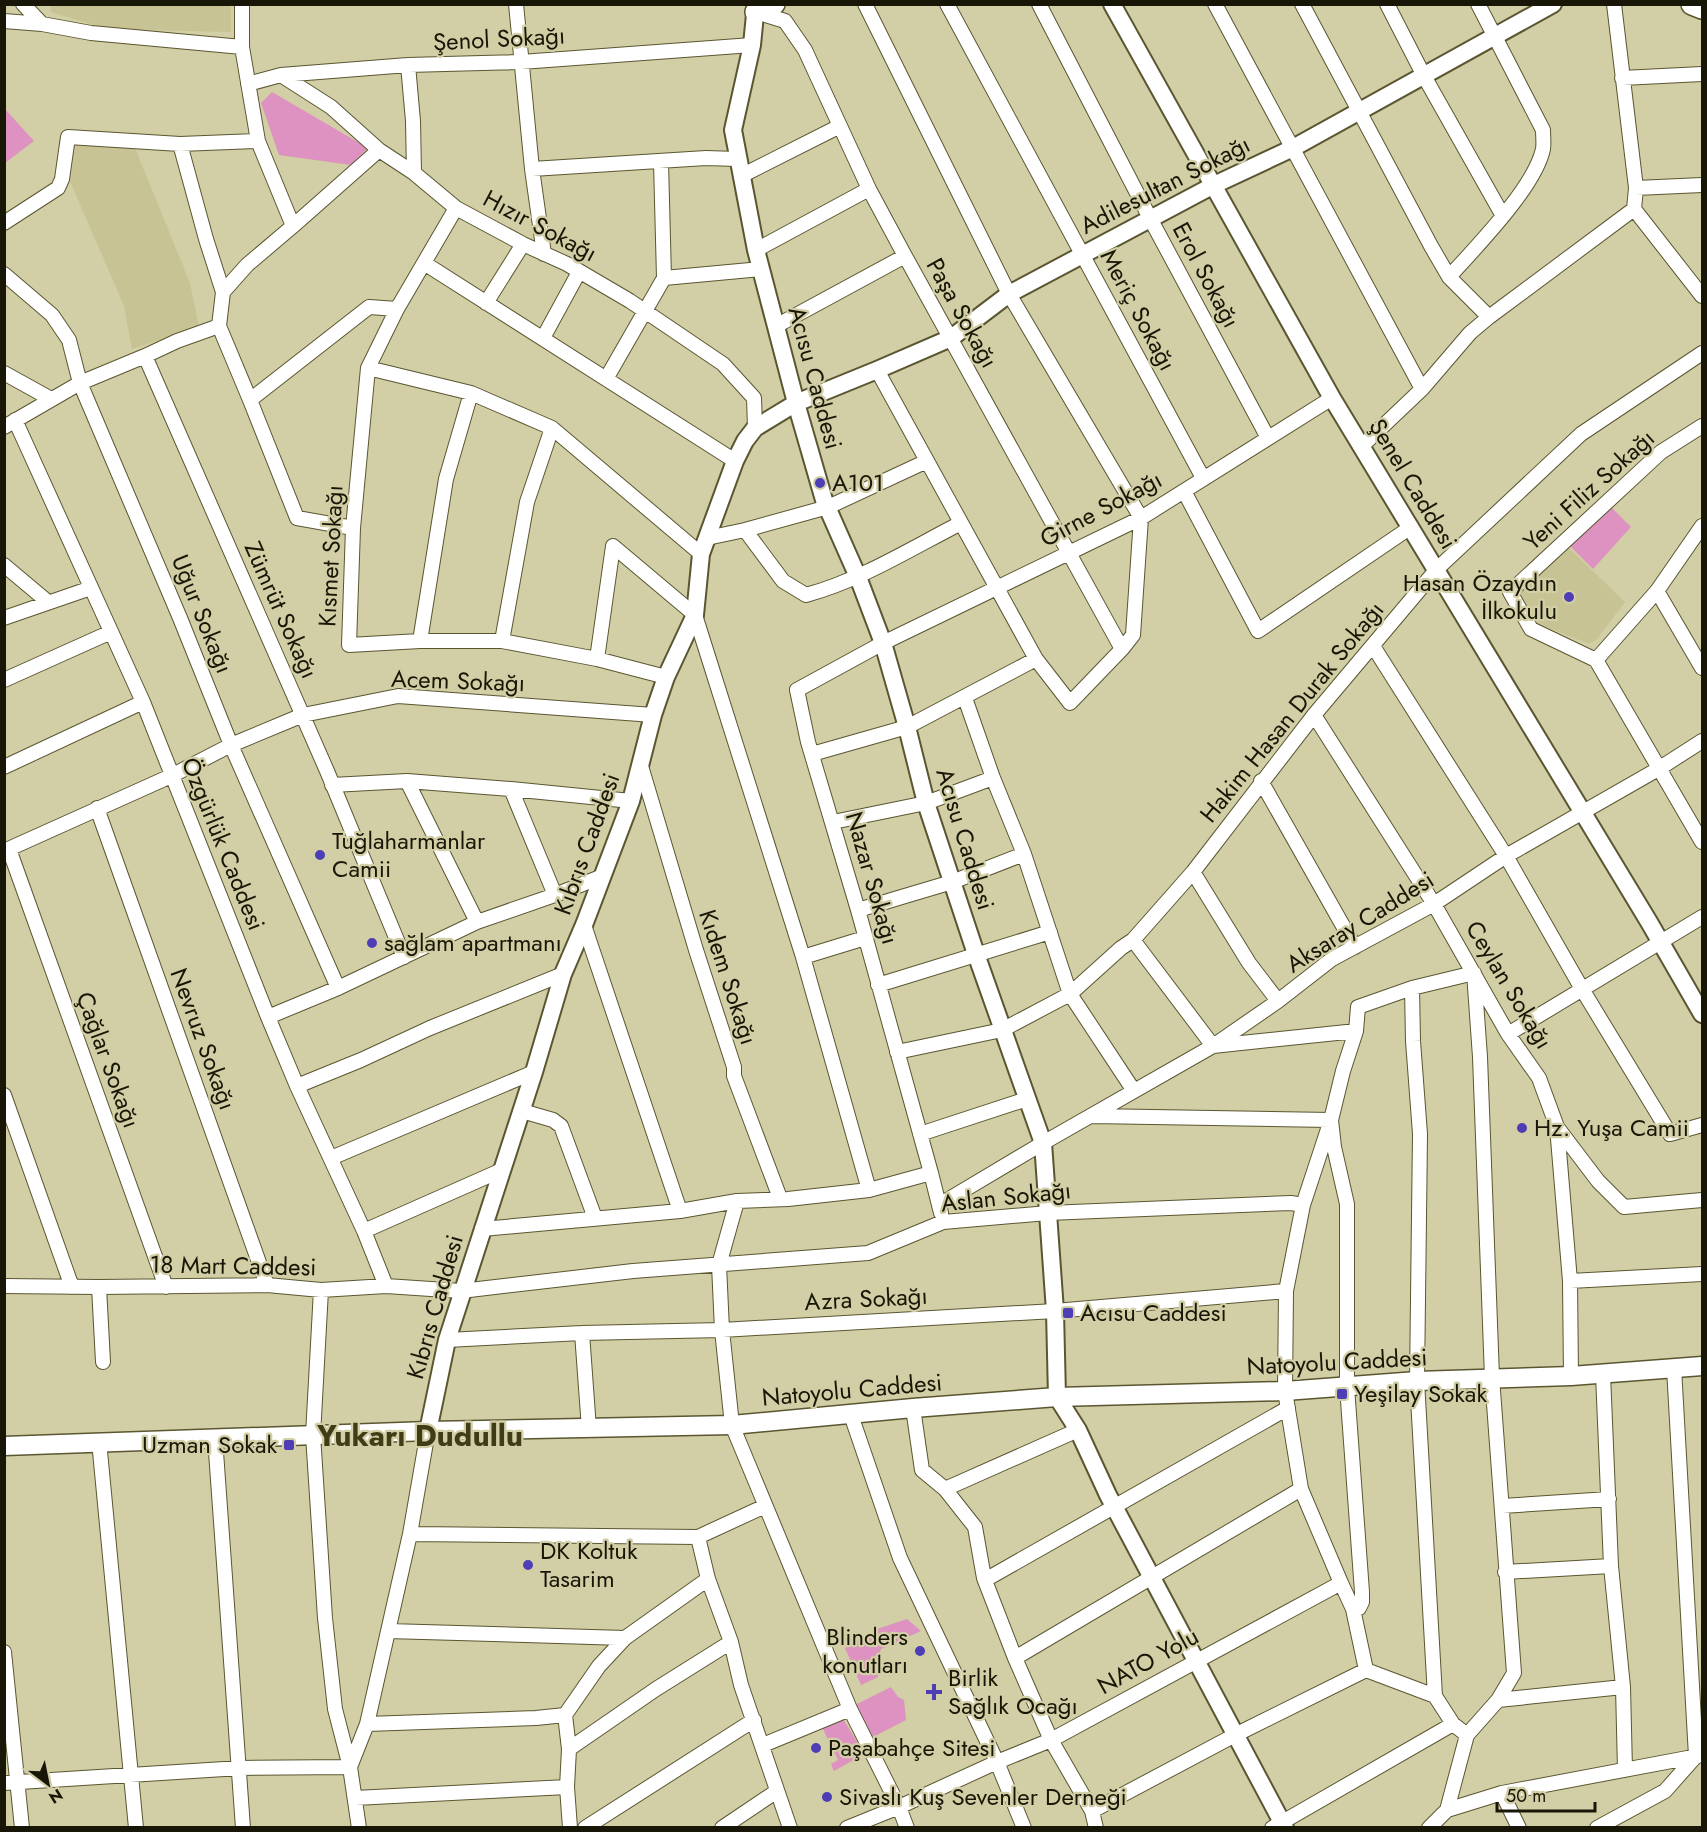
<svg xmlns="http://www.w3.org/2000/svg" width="1707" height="1832" font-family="Jost,sans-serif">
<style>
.built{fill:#c8c394}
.green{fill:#de92c1}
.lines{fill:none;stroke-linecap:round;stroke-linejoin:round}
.minor-casing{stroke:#5a5631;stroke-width:16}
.tertiary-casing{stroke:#5a5631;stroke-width:20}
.secondary-casing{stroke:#5a5631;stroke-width:21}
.primary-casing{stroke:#5a5631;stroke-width:24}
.minor{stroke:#fff;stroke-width:14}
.tertiary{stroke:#fff;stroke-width:16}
.secondary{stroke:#fff;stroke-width:18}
.primary{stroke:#fff;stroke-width:21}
.poi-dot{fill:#4e3eb5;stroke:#d2cea5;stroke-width:2}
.labels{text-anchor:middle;stroke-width:4.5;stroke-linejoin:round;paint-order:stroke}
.street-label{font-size:24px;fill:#181607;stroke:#d2cea5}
.poi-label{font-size:24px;fill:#181607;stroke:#d2cea5;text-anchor:start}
.district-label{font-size:30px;font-weight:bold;fill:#413c18;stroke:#d2cea5}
</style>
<rect width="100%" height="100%" fill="#d2cea5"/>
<!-- built -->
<path class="built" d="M 52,4 L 231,5 L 231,32 L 108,29 L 50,12 Z
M 76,142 L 135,148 L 190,283 L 199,327 L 132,349 L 124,306 L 70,181 Z
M 1569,548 L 1625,602 L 1596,640 L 1589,644 L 1536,623 L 1519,600 L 1520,593 Z"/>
<!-- green -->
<path class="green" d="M 272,92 L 368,148 L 351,165 L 279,155 L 261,103 Z
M 5,109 L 34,141 L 5,163 Z
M 1611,507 L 1631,527 L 1593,569 L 1570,546 Z
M 907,1619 L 921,1631 L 881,1649 L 877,1662 L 878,1677 L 861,1685 L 845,1648 L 874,1630 Z
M 891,1687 L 898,1697 L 904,1700 L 906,1720 L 873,1737 L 855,1705 Z
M 842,1717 L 859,1745 L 859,1757 L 834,1771 L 831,1764 L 838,1760 L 821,1725 Z"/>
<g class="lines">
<defs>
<path id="minor" d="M 23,4 L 42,24
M 242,4 L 242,47 L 258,141 L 293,226 L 247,265 L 223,292 L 219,326 L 250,400 L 297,518 L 353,528
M 516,4 L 532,169 L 544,254
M 865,4 L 1009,294 L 1141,518 L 1133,635 L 1122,649 L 1070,703 L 1036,659 L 877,370
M 947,4 L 1203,478
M 1039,4 L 1151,220 L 1268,438
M 1215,4 L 1422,389
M 1302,4 L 1431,246 L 1449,277 L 1489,317
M 1387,4 L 1424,76 L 1503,216
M 756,12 L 785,21 L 805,50 L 869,189 L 905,256 L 1122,649
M 4,21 L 42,24 L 91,33 L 242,47
M 408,65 L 413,121 L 414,173
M 281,75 L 331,107 L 379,150 L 414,173 L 456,208 L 523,244 L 567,264 L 630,301 L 723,364 L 754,398 L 755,428
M 1622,78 L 1702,74
M 248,84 L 281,75 L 408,65 L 521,62 L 752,45
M 180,144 L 206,239 L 223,292
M 532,169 L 706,158 L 737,159
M 741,176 L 840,126
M 1636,188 L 1702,185
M 456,208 L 397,309 L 368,368 L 353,528 L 349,645 L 420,641 L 502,641 L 597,659 L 666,677
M 1634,209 L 1702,296
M 4,223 L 58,188 L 62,179 L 68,137 L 180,144 L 258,141
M 293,226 L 379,150
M 756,250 L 869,189
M 424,263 L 735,461
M 4,274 L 52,315 L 69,340 L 80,383 L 180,618 L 231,745 L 338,988
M 1449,277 C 1476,247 1535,187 1543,149 C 1544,143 1543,136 1543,130 L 1478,4
M 664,278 L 761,269
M 486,303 L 523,244
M 219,326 L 177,341 L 145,356 L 327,771 L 404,957
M 776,326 L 905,256
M 543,338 L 579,272
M 368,368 L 471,393 L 552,428 L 701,554
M 4,373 L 51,399
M 606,379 L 664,278 L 661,162
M 250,400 L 369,307 L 397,309
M 15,420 L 143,702 L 268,1017 L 297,1086 L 364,1231 L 386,1286
M 1702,426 L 1661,452 L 1510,592 L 1531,629 L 1596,660 L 1702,842
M 4,427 L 80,383 L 145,356
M 1362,446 L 1422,389 L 1470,333 L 1489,317 L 1634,209 L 1636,188 L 1614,4
M 1184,491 L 1258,631 L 1411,527
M 745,530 L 783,581 L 806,595 C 861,580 910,549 961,523
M 707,538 L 745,530 L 828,507 L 927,461
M 4,565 L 48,602
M 1657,591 L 1702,668
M 4,618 L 91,588
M 420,641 L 446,479 L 471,393
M 502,641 L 527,502 L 552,428
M 1373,646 L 1506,856 L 1582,989 L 1670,1134 L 1702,1125
M 1596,660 L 1657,591 L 1702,526
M 4,680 L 111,632
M 965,698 L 993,778 L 1024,854 L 1070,994 L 1134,1091
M 1314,715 L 1434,904 L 1508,1034 L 1539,1078 L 1557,1127 L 1598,1181 L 1624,1207 L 1702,1200
M 812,754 L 907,727 L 1036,659
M 641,766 L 696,950 L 734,1067 L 734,1076 L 780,1198
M 4,767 L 143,702
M 407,781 L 477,922
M 1261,781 L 1355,947
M 332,785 L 407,781 L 511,789 L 631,801
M 511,789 L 555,895
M 97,808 L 267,1285
M 833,822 L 926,803 L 993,778
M 9,849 L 166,1287
M 4,851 L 171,776 L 231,745 L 303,715 L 398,696 L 653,715
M 1193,872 L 1249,963 L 1278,1001
M 858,910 L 952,882 L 1024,854
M 584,925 L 680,1211
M 1133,940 L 1213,1046 L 1356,1031
M 803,957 L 865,938
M 878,985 L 1050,932
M 1412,988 L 1413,1041 L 1420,1134 L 1417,1381 L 1435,1696 L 1453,1724 L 1467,1735 L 1447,1810
M 268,1017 L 338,988 L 477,922 L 555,895 L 603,876
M 1508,1034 L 1702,917
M 897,1052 L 1002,1030 L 1070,994 L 1121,948 L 1133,940 L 1193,872 L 1314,715 L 1437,569 L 1581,434 L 1702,353
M 297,1086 L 361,1060 L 430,1028 L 563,974
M 4,1095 L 72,1287
M 522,1111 L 553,1120 L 561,1126 L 595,1218
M 1092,1116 L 1331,1120 L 1303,1205 L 1286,1291 L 1285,1391 L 1301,1489 L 1341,1583
M 1557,1127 L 1570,1281 L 1571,1376
M 920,1134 L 1027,1099
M 331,1158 L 534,1072
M 931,1173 L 858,910 L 808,742 L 797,690 L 883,643 L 1141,518 L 1332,398
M 869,1190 L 931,1173 L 941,1213
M 737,1201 L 719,1265 L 722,1330 L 732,1425 L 850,1709 L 899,1807 L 907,1828
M 939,1205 L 1043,1143 L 1213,1046 L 1278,1001 L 1332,959 L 1434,904 L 1506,856 L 1660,768 L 1702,741
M 482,1229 L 680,1211 L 737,1201 L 788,1199 L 869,1190 L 803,957 L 695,615 L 613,546 L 597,659
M 364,1231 L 502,1170
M 1570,1281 L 1702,1274
M 4,1286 L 99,1287 L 267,1285 L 321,1290 L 386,1286 L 461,1291 L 633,1271 L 868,1253 L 943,1222 L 1048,1213 L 1291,1203 L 1303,1205
M 99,1287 L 103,1362
M 321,1290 L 313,1435 L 325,1618 L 335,1709 L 350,1767 L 359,1828
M 582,1333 L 589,1429
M 447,1340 L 582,1333 L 722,1330 L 1055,1311 L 1286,1291
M 1603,1374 L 1611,1566 L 1623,1687 L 1625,1770
M 913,1408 L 922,1470 L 945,1489 L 975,1527 L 984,1578 L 1015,1658 L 1051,1740 L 1092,1811 L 1096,1828
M 851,1415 L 900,1558 L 997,1762 L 1024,1828
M 215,1438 L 243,1828
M 99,1441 L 136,1828
M 945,1489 L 1078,1430
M 1502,1506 L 1609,1499
M 410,1534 L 698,1537
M 1505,1572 L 1611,1566
M 708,1579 L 731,1642 L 741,1685 L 790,1828
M 985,1580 L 1288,1408
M 388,1631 L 625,1638 L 599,1666 L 565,1715 L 569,1749 L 567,1787 L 570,1828
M 625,1638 L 708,1579 L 698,1537 L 765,1506
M 4,1652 L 22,1828
M 1015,1658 L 1301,1489
M 1366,1670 L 1435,1696
M 1498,1700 L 1623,1687
M 367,1724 L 536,1718 L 565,1715
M 763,1745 L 850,1709
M 569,1749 L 656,1689 L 731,1642
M 4,1783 L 240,1768 L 350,1767 L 367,1724 L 410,1534 L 428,1431
M 1502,1793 L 1519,1828
M 355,1798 L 567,1787
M 1092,1811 L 1237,1734 L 1366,1670 L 1353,1609 L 1359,1608 L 1362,1602 L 1362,1592 L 1347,1387 L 1347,1204 L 1334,1147 L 1331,1120 L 1343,1071 L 1356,1031 L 1358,1007 L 1412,988 L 1474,973 L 1480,1057 L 1492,1377 L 1514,1673 L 1498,1700 L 1467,1735
M 585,1828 L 754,1720
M 722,1828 L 777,1791
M 847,1828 L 899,1807 L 997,1762 L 1051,1740 L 1341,1583 L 1353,1609
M 1272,1828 L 1453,1724
M 1429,1828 L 1447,1810 L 1502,1793 L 1698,1756
M 1597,1828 L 1665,1791 L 1696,1756 L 1674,1368"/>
<path id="tertiary" d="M 756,4 L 752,45 L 733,130 L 756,250 L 796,403 L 824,500 L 858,577 L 883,643 L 907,727 L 926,803 L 976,954 L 1043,1143 L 1055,1311 L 1057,1397 L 1078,1430 L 1108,1495 L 1285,1828
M 1112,4 L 1332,398 L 1649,922 L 1702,1014
M 428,1431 L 447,1340 L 534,1072 L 563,974 L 584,925 L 631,801 L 653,715 L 666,677 L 695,615 L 701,554 L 735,461 L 745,441 L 755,428 L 796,403 L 877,370 L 951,338 L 1009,294 L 1214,185 L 1293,148 L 1553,4"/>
<path id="secondary" d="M 4,1446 L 428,1431 L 732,1425 L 913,1408 L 1057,1397 L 1285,1391 L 1417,1381 L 1571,1376 L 1702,1366"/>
<path id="primary" d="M 1692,4 L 1702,8
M 756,12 L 774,4"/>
</defs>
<!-- minor casing -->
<use href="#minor" class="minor-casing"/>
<!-- tertiary casing -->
<use href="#tertiary" class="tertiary-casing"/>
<!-- secondary casing -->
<use href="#secondary" class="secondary-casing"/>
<!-- primary casing -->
<use href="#primary" class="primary-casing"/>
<!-- minor -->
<use href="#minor" class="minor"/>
<!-- tertiary -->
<use href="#tertiary" class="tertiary"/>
<!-- secondary -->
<use href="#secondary" class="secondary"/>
<!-- primary -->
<use href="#primary" class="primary"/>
</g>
<!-- markers -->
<g class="poi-dot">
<circle cx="820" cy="483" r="6"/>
<circle cx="1569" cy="597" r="6"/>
<circle cx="320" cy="855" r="6"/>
<circle cx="372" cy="943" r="6"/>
<circle cx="1522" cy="1128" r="6"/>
<rect x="1062" y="1307" width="12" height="12" rx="3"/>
<rect x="1336" y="1388" width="12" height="12" rx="3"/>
<rect x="283" y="1439" width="12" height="12" rx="3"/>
<circle cx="528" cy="1565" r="6"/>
<circle cx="920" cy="1651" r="6"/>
<path d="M931 1683h6v6h6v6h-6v6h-6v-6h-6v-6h6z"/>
<circle cx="816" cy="1748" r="6"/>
<circle cx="827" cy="1797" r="6"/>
</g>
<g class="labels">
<!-- street labels -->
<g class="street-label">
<text transform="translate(499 39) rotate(-3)" y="8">Şenol Sokağı</text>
<text transform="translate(1165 185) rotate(-27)" y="8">Adilesultan Sokağı</text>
<text transform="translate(540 226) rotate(28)" y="8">Hızır Sokağı</text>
<text transform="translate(1206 275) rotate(62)" y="8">Erol Sokağı</text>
<text transform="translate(1138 310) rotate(62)" y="8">Meriç Sokağı</text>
<text transform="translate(962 313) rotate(61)" y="8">Paşa Sokağı</text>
<text transform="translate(815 378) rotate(75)" y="8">Acısu Caddesi</text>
<text transform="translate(1413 484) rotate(59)" y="8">Şenel Caddesi</text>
<text transform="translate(1589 490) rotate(-42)" y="8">Yeni Filiz Sokağı</text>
<text transform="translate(1101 509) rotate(-28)" y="8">Girne Sokağı</text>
<text transform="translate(331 556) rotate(-87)" y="8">Kısmet Sokağı</text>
<text transform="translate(281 610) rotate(66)" y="8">Zümrüt Sokağı</text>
<text transform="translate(202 614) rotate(68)" y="8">Uğur Sokağı</text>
<text transform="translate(458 681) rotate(2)" y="8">Acem Sokağı</text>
<text transform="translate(1292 712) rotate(-51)" y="8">Hakim Hasan Durak Sokağı</text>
<text transform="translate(965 839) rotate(73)" y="8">Acısu Caddesi</text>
<text transform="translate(223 844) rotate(68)" y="8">Özgürlük Caddesi</text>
<text transform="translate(587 844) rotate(-70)" y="8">Kıbrıs Caddesi</text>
<text transform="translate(872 878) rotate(74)" y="8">Nazar Sokağı</text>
<text transform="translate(1360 922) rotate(-32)" y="8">Aksaray Caddesi</text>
<text transform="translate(728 977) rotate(72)" y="8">Kıdem Sokağı</text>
<text transform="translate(1509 985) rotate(59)" y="8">Ceylan Sokağı</text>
<text transform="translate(203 1039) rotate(70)" y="8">Nevruz Sokağı</text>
<text transform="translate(108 1060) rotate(70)" y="8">Çağlar Sokağı</text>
<text transform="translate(1006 1197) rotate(-6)" y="8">Aslan Sokağı</text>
<text transform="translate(233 1266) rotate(1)" y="8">18 Mart Caddesi</text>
<text transform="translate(866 1299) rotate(-3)" y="8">Azra Sokağı</text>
<text transform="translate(435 1307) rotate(-74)" y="8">Kıbrıs Caddesi</text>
<text transform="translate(1337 1362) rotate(-3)" y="8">Natoyolu Caddesi</text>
<text transform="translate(852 1390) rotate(-5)" y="8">Natoyolu Caddesi</text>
<text transform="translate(1148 1661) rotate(-29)" y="8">NATO Yolu</text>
</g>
<!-- poi labels -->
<g class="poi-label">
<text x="832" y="491">A101</text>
<text x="1557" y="591" text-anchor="end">Hasan Özaydın<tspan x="1557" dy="28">İlkokulu</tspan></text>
<text x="332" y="849">Tuğlaharmanlar<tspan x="332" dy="28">Camii</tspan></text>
<text x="384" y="951">sağlam apartmanı</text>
<text x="1534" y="1136">Hz. Yuşa Camii</text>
<text x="1080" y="1321">Acısu Caddesi</text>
<text x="1354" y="1402">Yeşilay Sokak</text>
<text x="277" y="1453" text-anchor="end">Uzman Sokak</text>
<text x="540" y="1559">DK Koltuk<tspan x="540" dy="28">Tasarim</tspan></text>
<text x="908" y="1645" text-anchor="end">Blinders<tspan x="908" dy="28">konutları</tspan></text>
<text x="948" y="1686">Birlik<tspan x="948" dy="28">Sağlık Ocağı</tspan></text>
<text x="828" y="1756">Paşabahçe Sitesi</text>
<text x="839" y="1805">Sivaslı Kuş Sevenler Derneği</text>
</g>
<!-- district labels -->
<g class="district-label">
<text x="420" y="1446">Yukarı Dudullu</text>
</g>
</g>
<!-- border -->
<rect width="1707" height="1832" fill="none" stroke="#181607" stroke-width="12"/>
<!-- north arrow -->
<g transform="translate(48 1784) rotate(148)" stroke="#d2cea5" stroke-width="4.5" paint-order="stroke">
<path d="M0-4.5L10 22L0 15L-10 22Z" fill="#181607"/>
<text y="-9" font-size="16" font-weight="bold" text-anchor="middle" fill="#181607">N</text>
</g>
<!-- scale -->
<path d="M1497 1802v9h98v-9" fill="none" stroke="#181607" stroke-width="3"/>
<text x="1506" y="1802" font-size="18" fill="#181607" stroke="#d2cea5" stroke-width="4.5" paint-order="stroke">50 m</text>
</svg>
